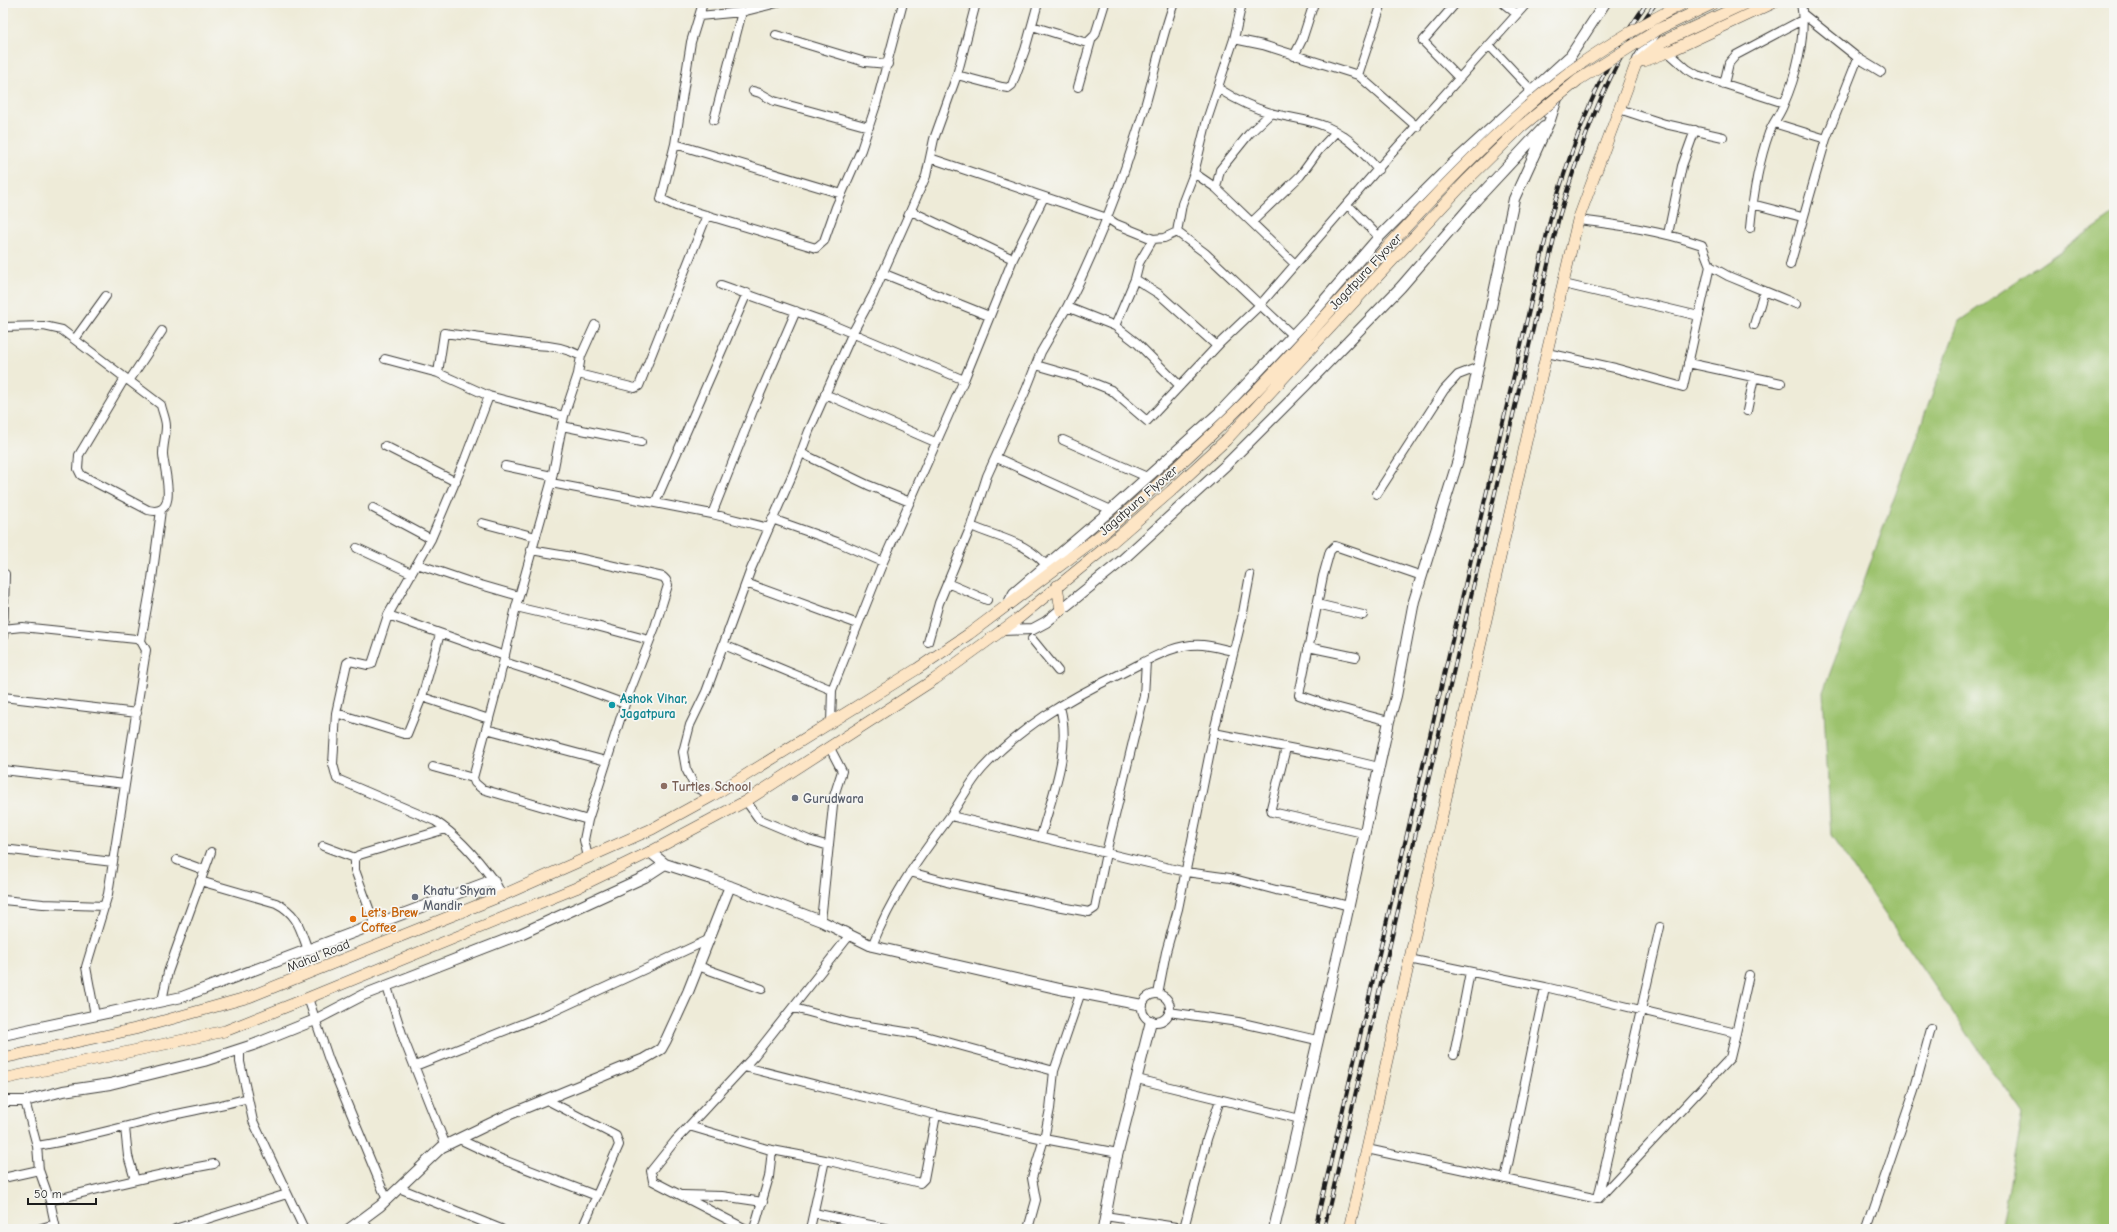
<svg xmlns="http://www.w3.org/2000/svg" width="2117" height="1232" font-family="'Comic Neue',sans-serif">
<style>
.green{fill:#9cc26d;stroke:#5c6f44}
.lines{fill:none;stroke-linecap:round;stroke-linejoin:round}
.minor-casing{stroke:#3c3b38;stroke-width:10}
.tertiary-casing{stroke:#3c3b38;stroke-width:12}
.secondary-casing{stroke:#3c3b38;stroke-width:12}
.minor{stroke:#fff;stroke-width:8}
.tertiary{stroke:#fff;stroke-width:10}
.secondary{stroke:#fde5c5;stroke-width:11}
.rail-casing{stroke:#1c1c1c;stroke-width:4}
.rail{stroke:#f6f6f2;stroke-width:2.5;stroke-dasharray:8;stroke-linecap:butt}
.secondary-bridge-casing{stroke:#3c3b38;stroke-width:12;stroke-linecap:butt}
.secondary-bridge{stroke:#fde5c5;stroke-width:11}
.culture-dot{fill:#0f9aa8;stroke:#f6f6f2;stroke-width:1.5}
.education-dot{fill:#8d6e63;stroke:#f6f6f2;stroke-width:1.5}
.worship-dot{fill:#6b7280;stroke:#f6f6f2;stroke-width:1.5}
.food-dot{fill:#e8710a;stroke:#f6f6f2;stroke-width:1.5}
.labels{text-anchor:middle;stroke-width:3.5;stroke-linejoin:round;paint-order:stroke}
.street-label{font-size:13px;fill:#1c1c1c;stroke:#f6f6f2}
.culture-label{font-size:13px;font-weight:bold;fill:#0d838f;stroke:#f6f6f2;text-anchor:start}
.education-label{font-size:13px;font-weight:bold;fill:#785e54;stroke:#f6f6f2;text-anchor:start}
.worship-label{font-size:13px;font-weight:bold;fill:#5b616d;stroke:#f6f6f2;text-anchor:start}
.food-label{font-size:13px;font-weight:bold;fill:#c56008;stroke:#f6f6f2;text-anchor:start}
</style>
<rect width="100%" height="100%" fill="#f6f6f2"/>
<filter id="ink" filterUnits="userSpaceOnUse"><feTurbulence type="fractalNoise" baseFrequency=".025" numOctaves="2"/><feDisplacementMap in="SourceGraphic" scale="8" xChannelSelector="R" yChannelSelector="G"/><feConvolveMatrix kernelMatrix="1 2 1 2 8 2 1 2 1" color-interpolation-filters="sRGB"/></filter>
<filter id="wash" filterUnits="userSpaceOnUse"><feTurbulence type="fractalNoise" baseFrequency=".012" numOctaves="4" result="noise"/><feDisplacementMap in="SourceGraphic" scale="16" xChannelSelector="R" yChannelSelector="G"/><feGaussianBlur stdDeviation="0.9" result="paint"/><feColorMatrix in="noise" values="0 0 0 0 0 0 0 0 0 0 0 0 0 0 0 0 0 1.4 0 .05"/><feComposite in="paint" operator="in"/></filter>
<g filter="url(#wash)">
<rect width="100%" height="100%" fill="#eeebd8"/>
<!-- green -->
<path class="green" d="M 2114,214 L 2114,1229 L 2001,1229 L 2023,1114 L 1831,836 L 1823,692 L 1959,321 Z"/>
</g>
<g filter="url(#ink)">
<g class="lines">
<defs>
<path id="minor" d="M 703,3 L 691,42 L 675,144 L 661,199 L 676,206 L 816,248 L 824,241 L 836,207 L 861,150 L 876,105 L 903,3
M 1382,3 L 1358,75 L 1417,127
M 1456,3 L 1423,41 L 1459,78
M 1503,3 L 1517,14
M 699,16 L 742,12
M 1032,26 L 1087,43 L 1095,35 L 1105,3
M 776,35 L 865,62 L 888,64
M 1234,39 L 1263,45 L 1358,75
M 1489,45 L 1533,92 L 1546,113
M 1668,52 L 1687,69 L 1697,75 L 1784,103
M 1294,56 L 1302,40 L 1314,3
M 1858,58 L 1881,72
M 957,75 L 1002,87 L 1008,88 L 1012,85 L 1025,50 L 1038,3
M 1724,84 L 1729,63 L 1736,55 L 1802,20
M 1078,87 L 1091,41
M 1219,89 C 1235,99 1252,108 1271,113 C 1290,118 1309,119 1327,127 C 1348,136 1364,153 1378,170
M 753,91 L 760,93 L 774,101 L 869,127
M 1619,109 L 1665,124 L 1723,137
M 714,120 L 742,12 L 777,3
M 1774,123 L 1826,139
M 675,144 L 842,194
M 930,158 L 1107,218 L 1116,224 L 1153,239
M 1194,173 L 1216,188 L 1295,264
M 1216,188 L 1220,170 L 1249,134 L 1271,113
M 1752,204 L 1802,217
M 1348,205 L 1379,237
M 911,211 L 1013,259
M 1578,220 C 1621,225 1661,231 1702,245 L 1710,266
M 1252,222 L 1300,176 L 1319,150 L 1336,132
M 1750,228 C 1753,196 1758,163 1769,133 C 1772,124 1779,116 1783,106 C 1796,77 1807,35 1801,3
M 1177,232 L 1205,253 L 1292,335
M 1668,234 L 1682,166 L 1695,130
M 1790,265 L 1826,139 L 1858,58 L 1803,14
M 882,273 L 989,316
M 1135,279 L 1159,294 L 1217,346
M 1564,284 L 1699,316
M 721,285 L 823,321 L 964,380
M 1067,307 C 1096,250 1119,190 1138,129 C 1152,88 1159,44 1174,3
M 1754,325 L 1764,291
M 1115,326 L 1137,343 L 1180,386
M 3,327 L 44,326 L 62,330 L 161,405 C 162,411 166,419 166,426 C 166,435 163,445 163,454 C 164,471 180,518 148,510 L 81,475 L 78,469 L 79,455 L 125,378
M 75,339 L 106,296
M 1547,353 L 1615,368 L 1683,387 L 1710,266 L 1728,276 L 1796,304
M 385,359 L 438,373 L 489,396
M 1688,363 L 1781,383
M 1036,365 L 1081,378 L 1111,390 L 1147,421 L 1221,342 L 1260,305 L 1383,163 L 1527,3
M 438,373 L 444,333 L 534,345 C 551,345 566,348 581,356
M 578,374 L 581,356 L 595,325
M 129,381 L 162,331
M 825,394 L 935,442
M 1747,411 L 1754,377
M 564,416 L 578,374 L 635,388 L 639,386 L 707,215
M 1063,440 L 1147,477
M 385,446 L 456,482
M 801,453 L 868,485 L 910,502
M 997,458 L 1111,510
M 505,466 L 552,476
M 551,483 L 562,426
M 1377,494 L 1444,390 L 1458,375 L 1479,367
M 655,503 L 747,293
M 373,508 L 431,539
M 712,514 L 754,408 L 796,311
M 772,519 L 837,542 L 883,562
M 482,523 L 536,537
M 971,526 C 1001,539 1029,542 1049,569
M 357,548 L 411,573
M 531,550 L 578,558 L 663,577 L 666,580 L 668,585 L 655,627 L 625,704 L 588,820
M 417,564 L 467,581 L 519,596
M 746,583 L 858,624
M 947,583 L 987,600
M 1317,604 L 1363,615
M 516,607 L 589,624 L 649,640
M 388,615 L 372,664 L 368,665 L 350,661 L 347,663 L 336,713 L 404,734 L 407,734 L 422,697 L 440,634
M 3,629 L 22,627 L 136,639 L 141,641 L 146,650 L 108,894 L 86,967 L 95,1015
M 1032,639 L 1058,671
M 3,640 L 5,574
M 141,641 L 152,579 L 161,510
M 928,642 L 939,603 L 971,526 L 987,476 L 1026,390 L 1041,352 L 1067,307 L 1115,326 L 1135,279 L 1139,263 L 1153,239 L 1164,238 L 1177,232 L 1182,204 L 1194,173 L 1207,120 L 1234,39 L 1242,3
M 724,645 L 832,690 L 883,562 L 964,380 L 1013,259 L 1044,197
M 1308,647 L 1356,657
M 505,656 L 388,615 L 431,539 L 465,459 L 489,396 L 564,416 L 562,426 L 641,442
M 504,662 L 557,679 L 625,704
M 3,697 L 137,713
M 422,697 L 489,719
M 336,713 L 333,764 L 337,779 L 435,821 C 458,836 477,858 493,880
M 1389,721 L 1328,705 L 1299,695 L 1323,576 L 1330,551 L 1335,546 L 1422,576
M 831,723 L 832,690
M 486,729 L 606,761
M 1214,733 L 1341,758 L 1379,767
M 1286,748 L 1271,808 L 1272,812 L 1363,833
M 433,767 L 473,778
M 3,770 L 125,784
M 712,796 L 695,787 L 686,769 L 683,752 L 690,725 L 706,692 L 751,569 L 794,471 L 809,431 L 853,332 L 873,295 L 926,176 L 934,139 L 957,75 L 976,3
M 746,801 L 759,819 L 809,840 L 829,846
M 951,816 L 1186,872 L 1230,878 L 1276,890 L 1322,899 L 1349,906
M 1041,836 C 1052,795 1072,749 1060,707
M 323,846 L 355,858
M 3,849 L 113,862
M 588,857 L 584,840 L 588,820 L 482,789 L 475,783 L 473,778 L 498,685 L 516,607 L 551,483 L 712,514 L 769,528
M 177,860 L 204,870
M 910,872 L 947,882 L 1056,906 L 1089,912 L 1095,908 L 1106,853 L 1144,696 L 1146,661
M 200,881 L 276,903 C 298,914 300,929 308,950
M 3,900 L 43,904 L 105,906
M 821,921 L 834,796 L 842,771 L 830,748
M 375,925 L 355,870 L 355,858 L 359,855 L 446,829
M 872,946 C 891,898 915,863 946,822 C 959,805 968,785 982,769 C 1019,728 1068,699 1118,675 C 1144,663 1174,642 1203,645 C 1213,646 1223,649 1233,651
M 1409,959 L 1545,987 L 1736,1033 L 1749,975
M 698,966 L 762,989
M 387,987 L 404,1040 L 446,1146
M 1158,994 L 1166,952 L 1178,909 L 1215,727 L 1242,618 L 1250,575
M1142 1008a14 14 0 1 1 28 0a14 14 0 1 1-28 0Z
M 308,998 L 329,1060 L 387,1200
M 162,1001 L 168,972 L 211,852
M 794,1008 L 850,1023 L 918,1034 L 1054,1071
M 1169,1012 L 1238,1022 L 1317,1040
M 240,1050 L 240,1062 L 253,1121 L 304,1229
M 1454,1055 L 1470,972
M 415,1066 L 552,1012 L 708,940
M 745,1067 L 936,1115 L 1044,1139 L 1118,1153
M 1137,1079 L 1300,1119
M 547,1100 L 616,1136 L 619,1145 L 582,1229
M 25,1101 L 37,1146 L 39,1170 L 50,1201 L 56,1229
M 689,1126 L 767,1149 L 825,1160 L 920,1183 L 924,1179 L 936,1115
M 125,1128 L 128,1156 L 135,1180
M 459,1139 L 501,1159 L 597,1196
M 37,1146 C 75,1140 109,1131 147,1121 C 180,1112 215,1108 248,1098
M 1367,1149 L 1598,1199 L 1730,1058 L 1736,1033
M 3,1178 L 39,1170
M 1505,1179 L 1545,987
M 399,1188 L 501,1229
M 682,1195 L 722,1196 L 763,1202
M 1598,1198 L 1660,927
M 50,1201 C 104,1187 158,1174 214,1164
M 814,1213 L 889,1229
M 1105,1216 L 1189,1229
M 362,1220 L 369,1229
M 1184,1228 L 1207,1139 L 1220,1100
M 38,1229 L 55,1224
M 175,1229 L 287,1194
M 746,1229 L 653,1181 L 651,1171 L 675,1141 L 755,1055 L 849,936
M 754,1229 L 769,1177 L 772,1150
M 810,1229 L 825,1160
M 1028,1229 L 1036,1200 L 1032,1178 L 1044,1139 L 1050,1109 L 1054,1071 L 1081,992
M 1867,1229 L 1914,1091 L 1931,1029"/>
<path id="tertiary" d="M 1638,60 L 1670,9
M 1007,606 L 1014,593 L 1111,510 L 1221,411 L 1309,318 L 1379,237 L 1450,166 L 1569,57
M 1002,630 L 1033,629 L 1046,622 L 1119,563 L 1226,465 L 1306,385 L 1401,287 L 1476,200 L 1544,127
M 650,852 L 665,864 L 711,879 L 821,921 L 872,946 L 1060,989 L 1142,1005
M 3,1035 L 182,997 L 493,880 L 501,896
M 3,1101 L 25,1101 L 63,1091 L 110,1084 L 204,1061 L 253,1045 L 315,1020 L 363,995 L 518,935 L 645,877 L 665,864
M 349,1229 L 380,1206 L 442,1147 L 508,1115 L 644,1059 L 661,1049 L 666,1040 L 688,992 L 730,886
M 1103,1229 L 1116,1160 L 1151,1021
M 1274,1229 L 1342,937 L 1389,721 L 1396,696 L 1414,601 L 1459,457 L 1514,199 L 1550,120 L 1571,55 L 1605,3"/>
<path id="secondary" d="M 1644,61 L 1668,52 L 1773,3
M 1057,586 L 1061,610
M 3,1058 L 135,1029 L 249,997 L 501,896 L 652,829 L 712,796 L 917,669 L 969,634 L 1106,531
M 3,1079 L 225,1031 L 308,998 L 576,888 L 650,852 L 746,801 L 935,679 L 1015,621 L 1110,544
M 1349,1229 L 1530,424 L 1578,220 L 1636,64 L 1664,41 L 1746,3"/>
</defs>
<!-- minor casing -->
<use href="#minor" class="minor-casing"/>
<!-- tertiary casing -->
<use href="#tertiary" class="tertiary-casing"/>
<!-- secondary casing -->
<use href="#secondary" class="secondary-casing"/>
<!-- minor -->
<use href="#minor" class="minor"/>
<!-- tertiary -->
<use href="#tertiary" class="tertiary"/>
<!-- secondary -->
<use href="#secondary" class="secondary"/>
<defs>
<path id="rail" d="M 1315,1229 L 1551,216 C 1574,140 1599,68 1647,3
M 1324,1229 L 1559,217 C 1582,141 1607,68 1656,3"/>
</defs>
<!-- rail casing -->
<use href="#rail" class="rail-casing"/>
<!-- rail -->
<use href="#rail" class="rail"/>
<defs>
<path id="secondary-bridge" d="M 1106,531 C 1156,486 1206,442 1253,394 C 1355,289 1445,171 1559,80 C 1597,50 1641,25 1684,3
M 1110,544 L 1171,491 L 1226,440 L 1466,181 L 1521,127 L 1578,80 L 1659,29 L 1714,3"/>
</defs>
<!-- secondary-bridge casing -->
<use href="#secondary-bridge" class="secondary-bridge-casing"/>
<!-- secondary-bridge -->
<use href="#secondary-bridge" class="secondary-bridge"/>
</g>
</g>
<!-- markers -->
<circle class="culture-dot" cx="612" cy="705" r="4"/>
<circle class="education-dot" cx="664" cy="786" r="4"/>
<g class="worship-dot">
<circle cx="795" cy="798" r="4"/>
<circle cx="415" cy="897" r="4"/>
</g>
<circle class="food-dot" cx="353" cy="919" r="4"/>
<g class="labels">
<!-- street labels -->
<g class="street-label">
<text transform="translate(1365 271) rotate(-47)" y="5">Jagatpura Flyover</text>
<text transform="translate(1138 500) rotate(-41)" y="5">Jagatpura Flyover</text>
<text transform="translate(318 955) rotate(-22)" y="5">Mahal Road</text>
</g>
<!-- culture labels -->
<g class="culture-label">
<text x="620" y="703">Ashok Vihar,<tspan x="620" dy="15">Jagatpura</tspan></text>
</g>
<!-- education labels -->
<g class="education-label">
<text x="672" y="791">Turtles School</text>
</g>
<!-- worship labels -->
<g class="worship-label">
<text x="803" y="803">Gurudwara</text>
<text x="423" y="895">Khatu Shyam<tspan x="423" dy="15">Mandir</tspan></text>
</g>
<!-- food labels -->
<g class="food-label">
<text x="361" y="917">Let's Brew<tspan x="361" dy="15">Coffee</tspan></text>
</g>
</g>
<!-- margin -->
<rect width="2117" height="1232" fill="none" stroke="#f6f6f2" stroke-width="16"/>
<!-- scale -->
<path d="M28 1198v6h68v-6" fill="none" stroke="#1c1c1c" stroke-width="2"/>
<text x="34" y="1198" font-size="12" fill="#1c1c1c" stroke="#f6f6f2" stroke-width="3" paint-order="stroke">50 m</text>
</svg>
